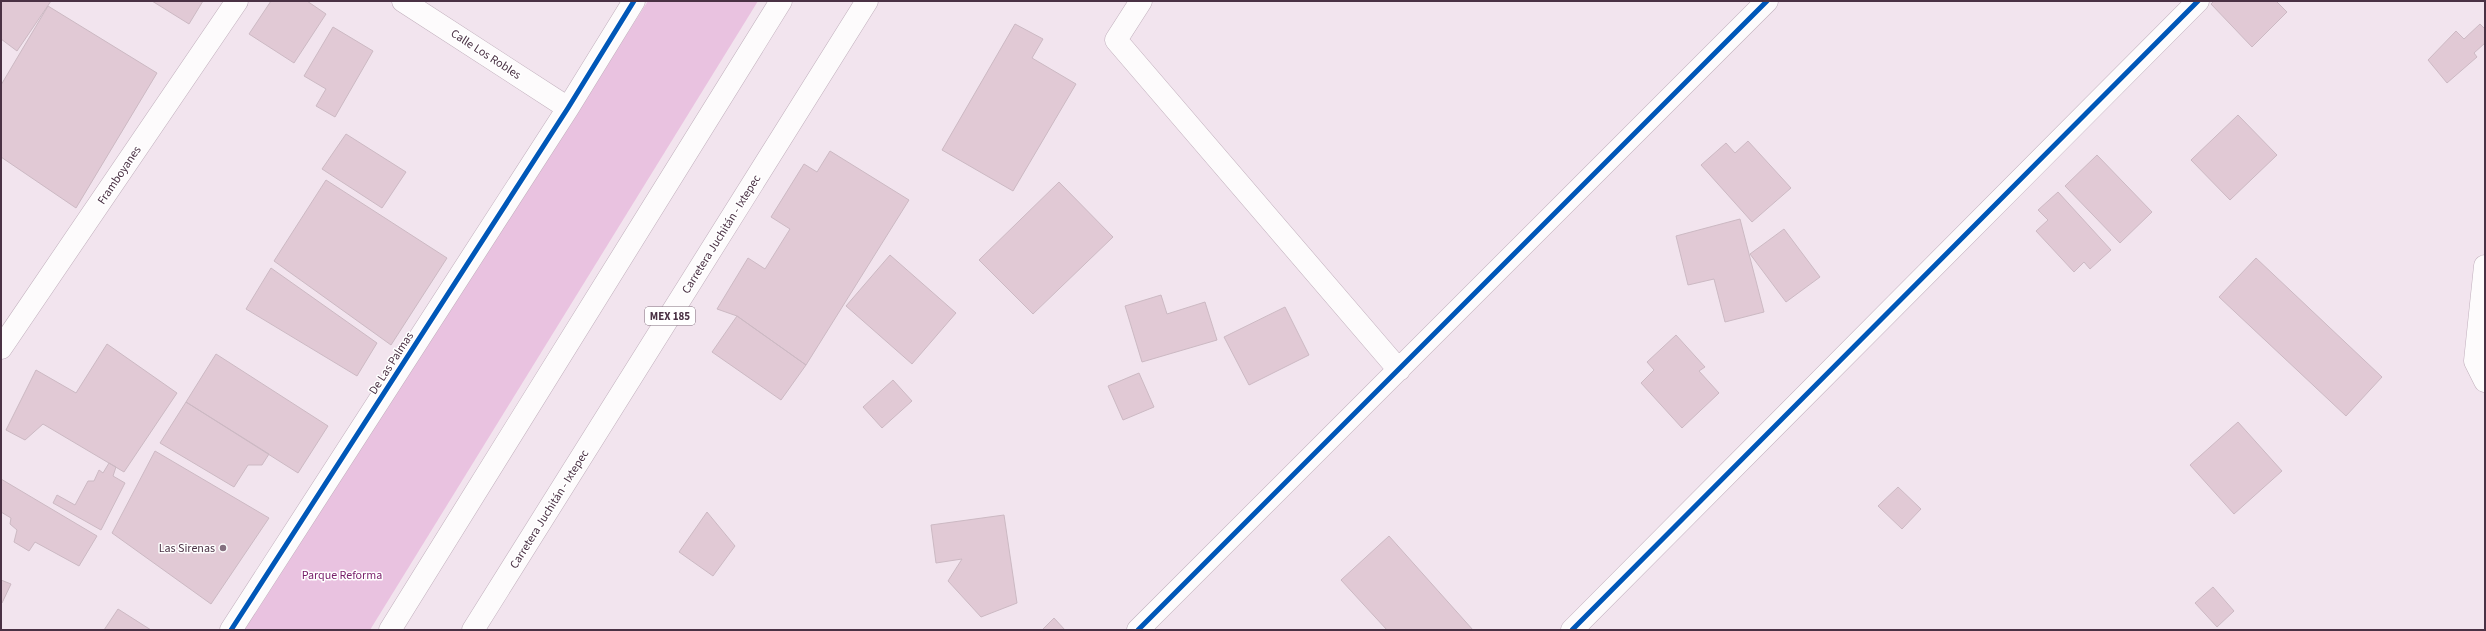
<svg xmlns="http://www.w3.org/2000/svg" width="2486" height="631" font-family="'Source Sans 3',sans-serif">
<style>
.green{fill:#e9c2e0}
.building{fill:#e1c9d5;stroke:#ccb9c3}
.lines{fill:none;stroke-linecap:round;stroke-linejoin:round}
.minor-casing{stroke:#c0afbc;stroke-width:23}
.major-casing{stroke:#c0afbc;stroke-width:23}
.minor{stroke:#fdfbfc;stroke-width:22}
.major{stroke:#fdfbfc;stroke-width:22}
.cycleway-casing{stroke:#fff;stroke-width:8}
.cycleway{stroke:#0057b8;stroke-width:5}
.poi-dot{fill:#857080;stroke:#fff;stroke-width:1.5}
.labels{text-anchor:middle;stroke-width:3;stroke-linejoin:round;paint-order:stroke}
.shield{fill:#fff;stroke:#806f7c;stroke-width:1}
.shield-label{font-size:11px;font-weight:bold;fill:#4a3144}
.street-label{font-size:12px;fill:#4a3144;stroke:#fff}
.poi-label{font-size:12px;fill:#4a3144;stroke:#fff;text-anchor:end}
.park-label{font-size:12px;fill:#781e6a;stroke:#fff}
</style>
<rect width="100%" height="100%" fill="#f2e4ee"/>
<!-- green -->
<path class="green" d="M 648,1 L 758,1 L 370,630 L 243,630 Z"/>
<!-- building -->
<path class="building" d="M 1,1 L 51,1 L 17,51 L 1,39 Z
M 152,1 L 203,1 L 189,24 Z
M 271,1 L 307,1 L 326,14 L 294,63 L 249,34 Z
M 2214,1 L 2276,1 L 2287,12 L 2252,47 L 2211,4 Z
M 48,6 L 157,73 L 76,208 L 1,157 L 1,85 Z
M 1015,24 L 1043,39 L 1032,58 L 1076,84 L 1013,191 L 942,150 Z
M 2480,24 L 2485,29 L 2485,43 L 2474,53 L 2477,57 L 2447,83 L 2428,60 L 2456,31 L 2464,39 Z
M 333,27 L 373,51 L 335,117 L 316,106 L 326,89 L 304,76 Z
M 2238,115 L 2277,155 L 2230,200 L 2191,160 Z
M 346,134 L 406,172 L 382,208 L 322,169 Z
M 1748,141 L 1791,188 L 1752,222 L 1701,165 L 1726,143 L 1735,153 Z
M 830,151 L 909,200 L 806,365 L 737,316 L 717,309 L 748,258 L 765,269 L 790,229 L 771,217 L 804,164 L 817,172 Z
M 2097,155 L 2152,212 L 2120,243 L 2065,186 Z
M 326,180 L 447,258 L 391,345 L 274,261 Z
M 1059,182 L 1113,237 L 1033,314 L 979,260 Z
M 2058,192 L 2111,250 L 2090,269 L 2084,262 L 2074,272 L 2036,231 L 2048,220 L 2038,210 Z
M 1740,219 L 1764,312 L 1725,322 L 1714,279 L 1688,285 L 1676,236 Z
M 1784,229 L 1820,277 L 1786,302 L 1750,254 Z
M 890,255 L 956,313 L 912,364 L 846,306 Z
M 2256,258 L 2382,377 L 2346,416 L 2219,297 Z
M 271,268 L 377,343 L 357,376 L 246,309 Z
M 1161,295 L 1167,314 L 1205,302 L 1217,340 L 1142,362 L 1125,306 Z
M 1285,307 L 1309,355 L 1249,385 L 1224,337 Z
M 737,316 L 806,365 L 781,400 L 712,352 Z
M 1676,335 L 1705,367 L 1699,371 L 1719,393 L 1682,428 L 1641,383 L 1654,370 L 1647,362 Z
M 107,344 L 177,393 L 124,472 L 43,424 L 25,440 L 6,430 L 36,370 L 76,393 Z
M 216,354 L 328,426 L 298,473 L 186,402 Z
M 1139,373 L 1154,407 L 1123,420 L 1108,386 Z
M 893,380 L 912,401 L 882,428 L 863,407 Z
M 186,402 L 269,454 L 262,465 L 248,465 L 234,487 L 160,443 Z
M 2238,422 L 2282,471 L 2234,514 L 2190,465 Z
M 155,451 L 269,518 L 211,604 L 112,533 Z
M 109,463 L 116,467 L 113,476 L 125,483 L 101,530 L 53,503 L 57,495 L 75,505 L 88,481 L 94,481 L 99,470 L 103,473 Z
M 1,479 L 97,536 L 79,566 L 35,542 L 29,551 L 14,542 L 17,530 L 10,524 L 11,518 L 1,512 Z
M 1898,487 L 1921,509 L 1902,529 L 1878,506 Z
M 707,512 L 735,546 L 713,576 L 679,552 Z
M 1004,515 L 1017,603 L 981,617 L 948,581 L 962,559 L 936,563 L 931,525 Z
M 1389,536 L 1473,630 L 1387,630 L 1341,580 Z
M 1,580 L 11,584 L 2,603 L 1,602 Z
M 2213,587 L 2234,611 L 2217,627 L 2195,603 Z
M 118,609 L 151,630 L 104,630 Z
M 1054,618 L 1065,630 L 1042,630 Z"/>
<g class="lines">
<defs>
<path id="minor" d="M 403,1 L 568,108
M 1141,1 L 1116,40 L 1399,370
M 2485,266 L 2475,361 L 2485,381
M 1,348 L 237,1
M 231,630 L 568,108 L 634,1
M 1138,630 L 1767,1
M 1572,630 L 2198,1"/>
<path id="major" d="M 390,630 L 781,1
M 473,630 L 867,1"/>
</defs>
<!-- minor casing -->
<use href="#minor" class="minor-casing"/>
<!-- major casing -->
<use href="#major" class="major-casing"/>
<!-- minor -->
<use href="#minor" class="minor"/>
<!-- major -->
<use href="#major" class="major"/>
<defs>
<path id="cycleway" d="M 231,630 L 568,108 L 634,1
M 1138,630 L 1767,1
M 1572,630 L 2198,1"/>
</defs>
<!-- cycleway casing -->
<use href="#cycleway" class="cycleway-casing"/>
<!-- cycleway -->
<use href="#cycleway" class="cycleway"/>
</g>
<!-- markers -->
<circle class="poi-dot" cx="223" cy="548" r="4"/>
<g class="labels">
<!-- shield labels -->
<rect class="shield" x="645" y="307" width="50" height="18" rx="3"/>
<g class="shield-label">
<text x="670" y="320">MEX 185</text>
</g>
<!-- street labels -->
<g class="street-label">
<text transform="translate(486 54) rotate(33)" y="4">Calle Los Robles</text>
<text transform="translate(119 175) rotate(-56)" y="4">Framboyanes</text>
<text transform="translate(721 234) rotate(-58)" y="4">Carretera Juchitán - Ixtepec</text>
<text transform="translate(391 363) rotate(-57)" y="4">De Las Palmas</text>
<text transform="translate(549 509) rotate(-58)" y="4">Carretera Juchitán - Ixtepec</text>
</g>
<!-- poi labels -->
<g class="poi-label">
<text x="215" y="552">Las Sirenas</text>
</g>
<!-- park labels -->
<g class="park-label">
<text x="342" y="579">Parque Reforma</text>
</g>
</g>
<!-- border -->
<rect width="2486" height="631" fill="none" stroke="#4a3144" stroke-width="4"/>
</svg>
